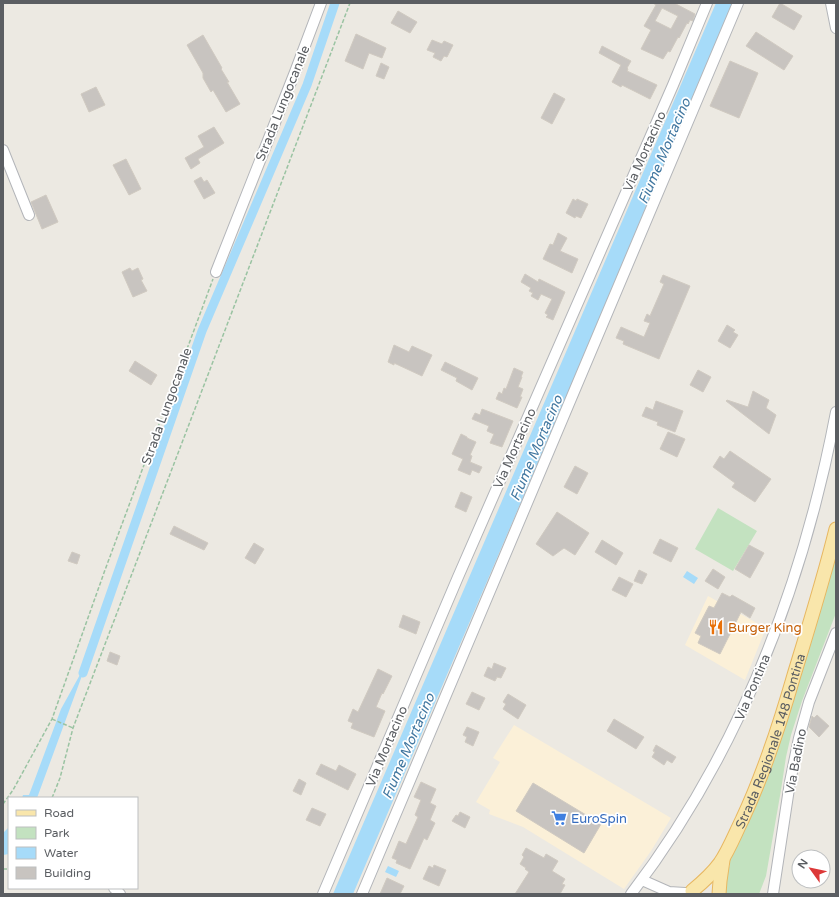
<svg xmlns="http://www.w3.org/2000/svg" width="839" height="897" font-family="'Varela Round',sans-serif">
<style>
.commercial{fill:#fbf0d8}
.green{fill:#c3e2c0}
.water{fill:#a6dbf9}
.lines{fill:none;stroke-linecap:round;stroke-linejoin:round}
.canal{stroke:#a6dbf9;stroke-width:9}
.building{fill:#c8c4c0;stroke:#d0cac1;fill-rule:evenodd}
.minor-casing{stroke:#b3b5b9;stroke-width:12}
.major-casing{stroke:#e7b761;stroke-width:15}
.path{stroke:#9ac3a2;stroke-width:1.5;stroke-dasharray:4 2;stroke-linecap:butt}
.minor{stroke:#fff;stroke-width:10}
.major{stroke:#f9e6ab;stroke-width:13}
.labels{text-anchor:middle;stroke-width:3.5;stroke-linejoin:round;paint-order:stroke}
.street-label{font-size:13px;fill:#5b5e62;stroke:#fff}
.food-label{font-size:13px;fill:#c56008;stroke:#fff;text-anchor:start}
.shop-label{font-size:13px;fill:#366cbe;stroke:#fff;text-anchor:start}
.water-label{font-size:14px;font-style:italic;fill:#4278a1;stroke:#fff}
</style>
<rect width="100%" height="100%" fill="#ece9e2"/>
<!-- commercial -->
<path class="commercial" d="M 708,596 L 766,628 L 745,680 L 685,645 Z
M 514,725 L 671,818 L 651,851 L 624,889 L 523,827 L 489,814 L 490,810 L 476,802 L 500,762 L 493,758 Z"/>
<!-- green -->
<path class="green" d="M 718,508 L 757,531 L 733,571 L 695,549 Z
M 836,545 L 836,613 L 802,701 L 791,735 L 786,757 L 781,790 L 766,876 L 759,894 L 725,894 L 727,872 L 730,865 L 728,864 L 761,790 Z"/>
<!-- water -->
<path class="water" d="M 716,3 L 735,3 L 353,894 L 333,894 Z
M 687,571 L 698,578 L 694,584 L 683,577 Z
M 87,662 L 37,798 L 22,798 L 23,795 L 29,795 L 61,709 Z
M 9,827 L 9,854 L 3,855 L 3,833 Z
M 388,866 L 399,871 L 396,877 L 385,872 Z"/>
<g class="lines">
<!-- canal -->
<path class="canal" d="M 83,673 L 202,331 L 307,85 L 335,3"/>
</g>
<!-- building -->
<path class="building" d="M 653,3 L 674,3 L 695,14 L 693,21 L 690,20 L 688,24 L 687,23 L 679,38 L 678,37 L 670,52 L 668,51 L 663,59 L 641,49 L 651,30 L 644,26 L 656,5 ZM 662,8 L 678,16 L 671,29 L 655,21 Z
M 780,3 L 802,16 L 794,30 L 772,17 Z
M 398,11 L 417,22 L 410,33 L 391,23 Z
M 756,32 L 793,56 L 784,70 L 746,46 Z
M 356,34 L 386,48 L 382,58 L 369,53 L 363,69 L 345,61 Z
M 203,35 L 222,68 L 221,69 L 229,82 L 227,82 L 240,104 L 226,112 L 213,90 L 211,92 L 203,78 L 203,73 L 187,45 Z
M 432,40 L 442,44 L 444,41 L 453,45 L 447,57 L 444,56 L 441,61 L 433,57 L 435,53 L 427,50 Z
M 602,46 L 631,61 L 627,68 L 628,69 L 627,71 L 657,85 L 650,99 L 622,85 L 621,87 L 612,82 L 621,65 L 599,53 Z
M 730,61 L 758,73 L 739,118 L 710,106 Z
M 381,63 L 389,67 L 384,79 L 376,76 Z
M 96,87 L 105,105 L 89,112 L 81,94 Z
M 554,93 L 565,99 L 552,124 L 541,118 Z
M 214,127 L 224,143 L 198,159 L 200,163 L 191,169 L 185,158 L 204,147 L 198,136 Z
M 126,159 L 141,189 L 129,195 L 113,165 Z
M 201,177 L 204,182 L 207,180 L 215,193 L 204,199 L 194,181 Z
M 46,195 L 58,222 L 42,229 L 31,202 Z
M 573,199 L 576,201 L 577,199 L 588,204 L 581,218 L 576,216 L 575,218 L 566,213 Z
M 558,233 L 567,238 L 560,251 L 578,259 L 572,273 L 543,259 L 550,244 L 553,245 Z
M 130,268 L 132,271 L 138,268 L 143,279 L 141,280 L 147,291 L 133,297 L 122,272 Z
M 525,274 L 538,282 L 539,279 L 565,292 L 553,320 L 546,317 L 548,315 L 545,313 L 552,299 L 541,294 L 538,300 L 531,296 L 533,293 L 529,291 L 531,288 L 521,282 Z
M 663,275 L 690,286 L 659,359 L 623,344 L 624,341 L 616,338 L 621,327 L 644,337 L 650,323 L 644,321 L 647,314 L 650,316 L 664,284 L 660,282 Z
M 727,325 L 735,330 L 733,332 L 738,335 L 730,348 L 718,341 Z
M 394,345 L 409,352 L 412,346 L 432,355 L 422,376 L 394,363 L 394,365 L 388,362 Z
M 135,361 L 157,375 L 151,385 L 129,371 Z
M 445,362 L 478,378 L 472,390 L 456,381 L 457,378 L 441,370 Z
M 514,368 L 523,372 L 521,377 L 522,377 L 518,387 L 523,389 L 520,397 L 522,397 L 517,408 L 496,399 L 499,392 L 502,394 L 504,388 L 506,389 Z
M 698,370 L 711,377 L 703,392 L 690,385 Z
M 753,391 L 769,400 L 766,408 L 776,415 L 769,434 L 726,401 L 727,400 L 748,407 Z
M 656,401 L 683,411 L 675,432 L 657,425 L 658,422 L 642,416 L 646,407 L 653,410 Z
M 482,409 L 513,421 L 502,447 L 490,443 L 494,434 L 487,431 L 489,426 L 472,419 L 475,413 L 480,415 Z
M 668,432 L 685,439 L 677,457 L 660,449 Z
M 461,434 L 467,437 L 467,438 L 476,442 L 470,455 L 472,456 L 470,462 L 482,467 L 479,473 L 472,470 L 470,475 L 458,470 L 463,459 L 452,454 Z
M 730,451 L 771,479 L 755,502 L 732,487 L 735,483 L 713,467 L 720,456 L 724,459 Z
M 575,466 L 588,473 L 577,494 L 564,487 Z
M 461,492 L 472,497 L 466,512 L 455,507 Z
M 557,512 L 589,533 L 575,555 L 564,548 L 553,556 L 536,544 Z
M 174,526 L 208,543 L 204,550 L 170,534 Z
M 660,539 L 678,548 L 671,562 L 653,553 Z
M 602,540 L 623,553 L 616,565 L 595,552 Z
M 254,543 L 264,549 L 255,564 L 245,558 Z
M 749,545 L 764,553 L 750,578 L 735,569 Z
M 72,552 L 80,555 L 77,564 L 68,561 Z
M 713,569 L 725,577 L 718,589 L 705,581 Z
M 639,570 L 647,574 L 642,584 L 634,581 Z
M 619,577 L 633,584 L 626,597 L 612,590 Z
M 722,593 L 730,597 L 732,595 L 755,608 L 750,618 L 741,612 L 720,654 L 698,643 L 701,636 L 695,633 L 709,606 L 714,608 Z
M 403,615 L 420,622 L 416,634 L 399,627 Z
M 110,652 L 120,656 L 117,665 L 107,661 Z
M 494,663 L 506,668 L 501,678 L 497,677 L 495,681 L 484,676 L 488,667 L 492,669 Z
M 378,669 L 392,676 L 383,694 L 382,693 L 376,707 L 385,711 L 374,737 L 351,728 L 353,723 L 348,721 L 353,709 L 358,712 Z
M 472,692 L 485,698 L 479,710 L 466,704 Z
M 508,694 L 526,705 L 518,719 L 503,709 L 506,704 L 503,702 Z
M 817,715 L 829,726 L 819,737 L 809,727 L 812,716 L 814,718 Z
M 614,719 L 644,737 L 636,749 L 607,731 Z
M 467,727 L 479,732 L 473,746 L 465,742 L 467,737 L 463,735 Z
M 656,745 L 676,757 L 672,763 L 667,760 L 664,765 L 652,757 L 655,752 L 653,751 Z
M 321,764 L 336,771 L 339,765 L 356,774 L 348,790 L 316,774 Z
M 299,779 L 306,783 L 301,795 L 293,791 Z
M 421,782 L 436,789 L 430,803 L 436,806 L 430,820 L 435,823 L 427,840 L 424,838 L 410,869 L 396,863 L 397,860 L 392,858 L 399,841 L 406,844 L 418,817 L 415,815 L 421,800 L 414,797 Z
M 533,783 L 601,824 L 584,853 L 516,811 Z
M 312,808 L 326,814 L 320,826 L 306,820 Z
M 460,812 L 470,817 L 465,828 L 452,821 L 456,815 L 458,816 Z
M 526,848 L 544,858 L 546,854 L 558,861 L 552,871 L 565,879 L 562,884 L 565,885 L 560,894 L 515,894 L 529,872 L 525,869 L 526,868 L 520,864 L 524,857 L 522,855 Z
M 434,865 L 446,870 L 439,886 L 423,879 L 429,866 L 433,868 Z
M 387,878 L 404,886 L 400,894 L 380,894 Z"/>
<g class="lines">
<defs>
<path id="minor" d="M 831,3 L 836,28
M 3,150 L 29,215
M 216,272 L 295,72 L 321,3
M 642,880 L 669,892 L 685,893
M 114,888 L 120,894
M 323,894 L 458,577 L 673,85 L 707,3
M 362,894 L 738,3
M 631,894 C 739,753 803,585 836,412
M 773,894 L 790,782 L 799,738 L 809,702 L 836,633"/>
<g id="major">
<path id="s1" d="M 692,891 C 703,882 712,874 720,863 C 729,850 735,834 742,820 C 764,773 780,724 794,675 C 809,626 824,578 836,529"/>
<path d="M 719,894 L 720,881 L 723,860"/>
</g>
</defs>
<!-- minor casing -->
<use href="#minor" class="minor-casing"/>
<!-- major casing -->
<use href="#major" class="major-casing"/>
<!-- path -->
<path class="path" d="M 52,719 L 73,728
M 52,798 L 60,778 L 73,728 L 350,3
M 3,804 L 13,790 L 52,719 L 105,570 L 213,279
M 3,869 L 9,869"/>
<!-- minor -->
<use href="#minor" class="minor"/>
<!-- major -->
<use href="#major" class="major"/>
</g>
<!-- icons -->
<defs>
<symbol id="restaurant-bare" viewBox="-9 -9 18 18"><path d="M-5-6h1v4h1v-4h1v4h1v-4h1v5L-1.5 .5V6h-2V.5L-5-1ZM5-6V6H3V1.5H1.5Q1.5-4 5-6Z" fill="#e8710a" stroke="#fff" stroke-width="2.5" paint-order="stroke"/></symbol>
<symbol id="supermarket-bare" viewBox="-9 -9 18 18"><path d="M-6-5.5h2.5l.6 2H6L4.5 2H-2.5L-4.4-4H-6ZM-1.5 3.2a1.3 1.3 0 1 0 .1 0ZM3 3.2a1.3 1.3 0 1 0 .1 0Z" fill="#3f7fe0" stroke="#fff" stroke-width="2.5" paint-order="stroke"/></symbol>
</defs>
<g fill-rule="evenodd">
<use href="#restaurant-bare" x="705" y="616" width="22" height="22"/>
<use href="#supermarket-bare" x="548" y="807" width="22" height="22"/>
</g>
<g class="labels">
<!-- street labels -->
<g class="street-label">
<text transform="translate(282 103) rotate(-68)" y="5">Strada Lungocanale</text>
<text transform="translate(644 151) rotate(-66)" y="5">Via Mortacino</text>
<text transform="translate(166 406) rotate(-70)" y="5">Strada Lungocanale</text>
<text transform="translate(514 448) rotate(-66)" y="5">Via Mortacino</text>
<text transform="translate(752 687) rotate(-67)" y="5">Via Pontina</text>
<text dy="5" stroke="none"><textPath href="#s1" startOffset="172">Strada Regionale 148 Pontina</textPath></text>
<text transform="translate(386 746) rotate(-67)" y="5">Via Mortacino</text>
<text transform="translate(795 761) rotate(-79)" y="5">Via Badino</text>
</g>
<!-- food labels -->
<g class="food-label">
<text x="728" y="632">Burger King</text>
</g>
<!-- shop labels -->
<g class="shop-label">
<text x="571" y="823">EuroSpin</text>
</g>
<!-- water labels -->
<g class="water-label">
<text transform="translate(664 151) rotate(-67)" y="5">Fiume Mortacino</text>
<text transform="translate(536 448) rotate(-67)" y="5">Fiume Mortacino</text>
<text transform="translate(408 746) rotate(-67)" y="5">Fiume Mortacino</text>
</g>
</g>
<!-- border -->
<rect width="839" height="897" fill="none" stroke="#5b5e62" stroke-width="8"/>
<!-- legend -->
<rect x="8" y="797" width="130" height="92" fill="#ffffff" stroke="#bdbfc0"/>
<rect x="16" y="810" width="20" height="6" fill="#f9e6ab" stroke="#bdbfc0"/>
<text x="44" y="817" font-size="12" fill="#5b5e62">Road</text>
<rect x="16" y="827" width="20" height="12" fill="#c3e2c0" stroke="#bdbfc0"/>
<text x="44" y="837" font-size="12" fill="#5b5e62">Park</text>
<rect x="16" y="847" width="20" height="12" fill="#a6dbf9" stroke="#bdbfc0"/>
<text x="44" y="857" font-size="12" fill="#5b5e62">Water</text>
<rect x="16" y="867" width="20" height="12" fill="#c8c4c0" stroke="#bdbfc0"/>
<text x="44" y="877" font-size="12" fill="#5b5e62">Building</text>
<!-- north arrow -->
<g transform="translate(811 869) rotate(303)"><circle r="19" fill="#ffffff" stroke="#bdbfc0"/>
<path d="M0-3L7 15L0 10L-7 15Z" fill="#dc3838"/>
<text y="-6" font-size="11" font-weight="bold" text-anchor="middle" fill="#5b5e62">N</text>
</g>
</svg>
